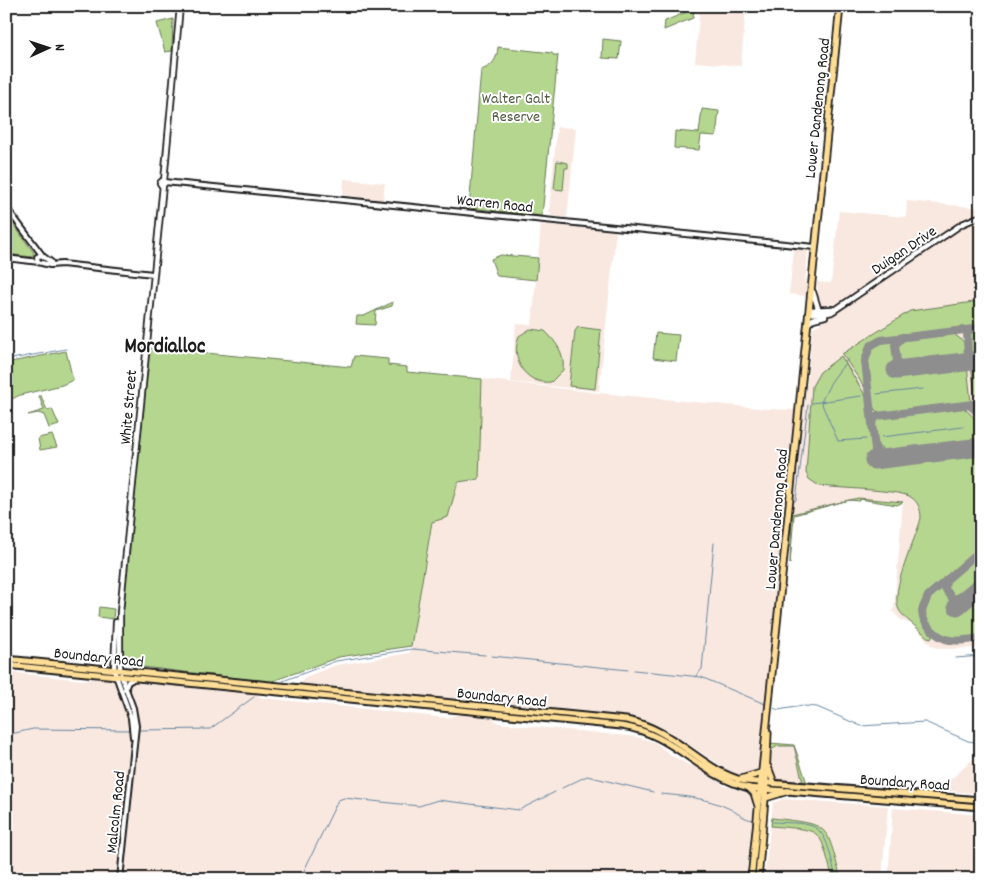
<svg xmlns="http://www.w3.org/2000/svg" width="987" height="885" font-family="Dekko,sans-serif">
<style>
.built{fill:#f8e8e0}
.green{fill:#b5d68f;stroke:#687956}
.lines{fill:none;stroke-linecap:round;stroke-linejoin:round}
.stream{stroke:#66849e;stroke-width:1}
.taxiway{stroke:#8e8e8e;stroke-width:8}
.runway{stroke:#8e8e8e;stroke-width:19}
.tertiary-casing{stroke:#1c1c1c;stroke-width:8}
.secondary-casing{stroke:#1c1c1c;stroke-width:8}
.primary-casing{stroke:#1c1c1c;stroke-width:9}
.trunk-casing{stroke:#1c1c1c;stroke-width:9}
.tertiary{stroke:#fff;stroke-width:4}
.secondary{stroke:#fff;stroke-width:4.5}
.primary{stroke:#fedd96;stroke-width:5}
.trunk{stroke:#fedd96;stroke-width:5.5}
.labels{text-anchor:middle;stroke-width:4;stroke-linejoin:round;paint-order:stroke}
.park-label{font-size:16px;fill:#525d44;stroke:#fff}
.street-label{font-size:16px;fill:#1c1c1c;stroke:#fff}
.district-label{font-size:21px;font-weight:bold;fill:#1c1c1c;stroke:#fff}
</style>
<rect width="100%" height="100%" fill="#fff"/>
<filter id="ink" filterUnits="userSpaceOnUse"><feTurbulence type="fractalNoise" baseFrequency=".02" numOctaves="2"/><feDisplacementMap in="SourceGraphic" scale="10" xChannelSelector="R" yChannelSelector="G"/><feConvolveMatrix kernelMatrix="1 2 1 2 8 2 1 2 1" color-interpolation-filters="sRGB"/></filter>
<g filter="url(#ink)">
<!-- built -->
<path class="built" d="M 700,6 L 746,6 L 741,66 L 695,62 Z
M 557,127 L 576,128 L 567,218 L 552,216 L 549,212 Z
M 344,179 L 385,183 L 383,200 L 343,195 Z
M 907,201 L 981,208 L 981,648 L 939,649 L 932,646 L 913,625 L 901,620 L 892,611 L 894,608 L 903,502 L 858,498 L 792,514 L 813,327 L 820,324 L 822,305 L 818,302 L 817,282 L 831,283 L 839,211 L 906,217 Z
M 541,224 L 616,231 L 599,391 L 511,382 L 516,324 L 532,325 Z
M 794,249 L 808,250 L 805,283 L 808,283 L 806,296 L 789,294 Z
M 482,379 L 599,393 L 769,409 L 795,410 L 760,758 L 759,767 L 752,774 L 739,775 L 729,771 L 665,729 L 632,717 L 299,685 L 305,677 L 336,665 L 410,653 L 433,521 L 448,517 L 458,482 L 479,479 Z
M 6,672 L 83,680 L 96,678 L 112,679 L 113,681 L 258,694 L 259,697 L 265,698 L 447,718 L 458,714 L 492,717 L 498,723 L 638,737 L 656,743 L 672,756 L 689,765 L 698,767 L 724,786 L 751,793 L 753,813 L 746,879 L 6,879 Z
M 770,743 L 794,745 L 807,783 L 778,781 L 771,768 Z
M 981,752 L 981,794 L 939,790 Z
M 783,799 L 888,806 L 882,879 L 764,879 L 773,803 Z
M 893,808 L 981,815 L 981,879 L 888,879 Z"/>
<!-- green -->
<path class="green" d="M 694,9 L 693,18 L 664,30 L 665,21 Z
M 173,19 L 172,51 L 165,52 L 157,23 Z
M 603,39 L 621,41 L 619,59 L 602,58 Z
M 498,47 L 552,53 L 553,55 L 558,55 L 542,216 L 469,208 L 481,70 C 493,66 497,59 498,47 Z
M 702,109 L 719,111 L 716,136 L 701,135 L 699,150 L 674,148 L 675,131 L 699,133 Z
M 557,161 L 568,163 L 568,168 L 565,168 L 563,190 L 554,189 Z
M 6,214 L 34,253 L 32,257 L 6,254 Z
M 501,255 L 538,258 L 536,280 L 497,276 L 491,259 Z
M 981,301 L 981,326 L 883,337 C 857,343 863,368 865,388 L 842,354 L 910,311 Z
M 393,302 L 392,306 L 376,311 L 375,325 L 356,324 L 357,316 L 364,316 Z
M 578,327 L 601,330 L 595,389 L 569,386 L 575,331 Z
M 530,329 L 545,331 C 556,342 565,353 563,370 L 551,382 C 525,385 510,359 519,336 Z
M 981,330 L 981,356 L 970,357 L 969,337 L 973,331 Z
M 656,333 L 679,335 L 676,361 L 653,358 Z
M 953,333 L 964,342 L 965,358 L 910,364 L 900,360 L 897,348 L 903,339 Z
M 893,341 L 897,374 L 967,365 L 971,402 L 882,413 L 876,411 L 872,405 L 868,355 L 877,344 Z
M 154,348 L 351,367 L 354,356 L 388,359 L 388,365 L 407,367 L 407,372 L 482,379 L 479,479 L 458,482 L 448,517 L 432,522 L 411,646 L 339,657 L 270,682 L 134,666 C 118,658 123,634 122,618 L 149,349 Z
M 66,351 L 73,380 L 62,385 L 20,395 L 6,402 L 6,363 Z
M 841,356 L 867,398 L 875,466 L 981,453 L 981,547 L 925,596 L 920,606 L 920,615 L 933,634 L 931,638 L 927,637 C 920,629 903,618 899,610 C 889,591 916,539 921,518 C 921,509 918,501 909,496 C 896,490 837,488 819,486 L 809,479 L 806,473 L 812,386 L 820,372 Z
M 981,364 L 981,400 L 975,395 L 971,365 Z
M 39,396 L 41,396 L 47,410 L 52,409 L 59,425 L 49,428 L 44,415 L 38,413 L 28,415 L 44,410 Z
M 963,407 L 981,424 L 981,440 L 886,452 L 878,446 L 874,425 L 879,418 Z
M 52,435 L 57,447 L 40,450 L 38,438 Z
M 858,498 L 903,502 L 897,505 L 860,499 L 860,501 L 849,500 L 794,515 L 790,564 L 792,514 Z
M 981,553 L 981,580 L 963,595 L 953,595 L 948,588 L 949,580 Z
M 940,588 L 959,609 L 981,591 L 981,636 C 971,637 959,640 949,639 C 934,638 921,618 925,604 Z
M 99,607 L 114,609 L 113,619 L 98,617 Z
M 299,691 L 418,702 L 432,705 Z
M 770,743 L 794,745 L 807,783 L 803,783 L 794,746 L 778,746 L 771,750 Z
M 772,818 C 831,825 825,822 841,879 L 833,879 C 818,827 826,831 771,826 Z"/>
<g class="lines">
<!-- stream -->
<path class="stream" d="M 848,359 L 831,382 L 821,402 L 838,441 L 866,439
M 6,360 L 66,349
M 877,394 L 923,389
M 812,403 L 861,396
M 882,437 L 963,427
M 794,502 L 796,500 L 808,405
M 492,656 L 628,670
M 956,658 L 981,656
M 634,670 L 701,677 L 765,704
M 695,677 L 702,669 L 714,543
M 283,681 L 336,661 L 412,649 L 485,655
M 804,706 L 817,707 L 861,726 L 925,722 L 968,741 L 981,743
M 774,708 L 778,710 L 802,706
M 139,730 L 210,729 L 254,697
M 6,735 L 33,729 L 130,730
M 562,788 L 587,776 L 653,792
M 661,794 C 683,796 707,798 728,808 C 737,812 743,819 753,820
M 773,822 C 785,823 801,822 812,826 C 829,832 832,864 836,879
M 300,879 L 338,800 L 344,798 L 419,806 L 438,800 L 519,810 L 555,792"/>
<!-- taxiway -->
<path class="taxiway" d="M 971,329 L 967,331 L 968,357 L 972,360 L 981,360
M 897,361 L 905,368 L 921,367
M 898,370 L 895,345 L 903,337
M 969,405 L 981,415
M 872,423 L 877,416 L 981,403
M 875,448 C 882,464 908,455 921,454
M 876,459 L 865,361 L 870,346 L 881,340 L 981,328
M 981,550 L 928,596 L 922,611 C 922,618 925,623 930,628 C 945,645 960,641 981,638
M 946,580 L 945,589 L 958,605
M 952,598 L 961,601 L 975,590"/>
<!-- runway -->
<path class="runway" d="M 896,370 L 981,360
M 874,460 L 981,447
M 957,606 L 981,586"/>
<defs>
<path id="tertiary" d="M 164,182 L 815,247
M 6,207 L 42,255
M 41,255 L 51,262 L 50,265 L 38,262 L 37,257 Z
M 6,258 L 39,262
M 51,265 L 62,264 L 153,274
M 114,670 L 131,718 L 133,737
M 125,689 L 128,682 L 135,678
M 120,879 L 136,726 L 133,708 L 121,675"/>
<path id="secondary" d="M 162,181 L 165,183 L 162,186 L 160,183 Z
M 164,181 L 180,6
M 813,292 L 818,308 L 821,310
M 809,310 L 833,309
M 809,313 L 823,314 L 832,312 L 962,224 L 981,216
M 808,324 L 813,319 L 825,316
M 114,670 L 116,622
M 120,670 L 120,612 L 163,185"/>
<path id="primary" d="M 6,659 L 626,720 C 676,729 702,771 745,781 L 981,800
M 6,665 L 621,726 C 674,733 699,776 749,788 L 981,807"/>
<path id="trunk" d="M 768,767 L 774,783
M 738,780 L 761,773
M 749,788 L 754,793 L 758,806
M 765,798 L 788,791
M 751,879 L 840,6
M 758,879 L 765,798 L 768,733"/>
</defs>
<!-- tertiary casing -->
<use href="#tertiary" class="tertiary-casing"/>
<!-- secondary casing -->
<use href="#secondary" class="secondary-casing"/>
<!-- primary casing -->
<use href="#primary" class="primary-casing"/>
<!-- trunk casing -->
<use href="#trunk" class="trunk-casing"/>
<!-- tertiary -->
<use href="#tertiary" class="tertiary"/>
<!-- secondary -->
<use href="#secondary" class="secondary"/>
<!-- primary -->
<use href="#primary" class="primary"/>
<!-- trunk -->
<use href="#trunk" class="trunk"/>
</g>
</g>
<g class="labels">
<!-- park labels -->
<g class="park-label">
<text x="516" y="103">Walter Galt<tspan x="516" dy="18">Reserve</tspan></text>
</g>
<!-- street labels -->
<g class="street-label">
<text transform="translate(816 108) rotate(-84)" y="6">Lower Dandenong Road</text>
<text transform="translate(495 202) rotate(6)" y="6">Warren Road</text>
<text transform="translate(903 249) rotate(-34)" y="6">Duigan Drive</text>
<text transform="translate(127 407) rotate(-85)" y="6">White Street</text>
<text transform="translate(775 519) rotate(-85)" y="6">Lower Dandenong Road</text>
<text transform="translate(99 656) rotate(6)" y="6">Boundary Road</text>
<text transform="translate(502 696) rotate(6)" y="6">Boundary Road</text>
<text transform="translate(905 781) rotate(4)" y="6">Boundary Road</text>
<text transform="translate(114 812) rotate(-84)" y="6">Malcolm Road</text>
</g>
<!-- district labels -->
<g class="district-label">
<text x="165" y="352">Mordialloc</text>
</g>
</g>
<!-- margin -->
<rect width="987" height="885" fill="none" stroke="#fff" stroke-width="25"/>
<rect x="12" y="12" width="962" height="860" fill="none" stroke="#1c1c1c" stroke-width="2" filter="url(#ink)"/>
<!-- north arrow -->
<g transform="translate(48 48) rotate(87)" stroke="#ffffff" stroke-width="4" paint-order="stroke">
<path d="M0-4L9 19L0 12L-9 19Z" fill="#1c1c1c"/>
<text y="-8" font-size="14" font-weight="bold" text-anchor="middle" fill="#1c1c1c">N</text>
</g>
</svg>
